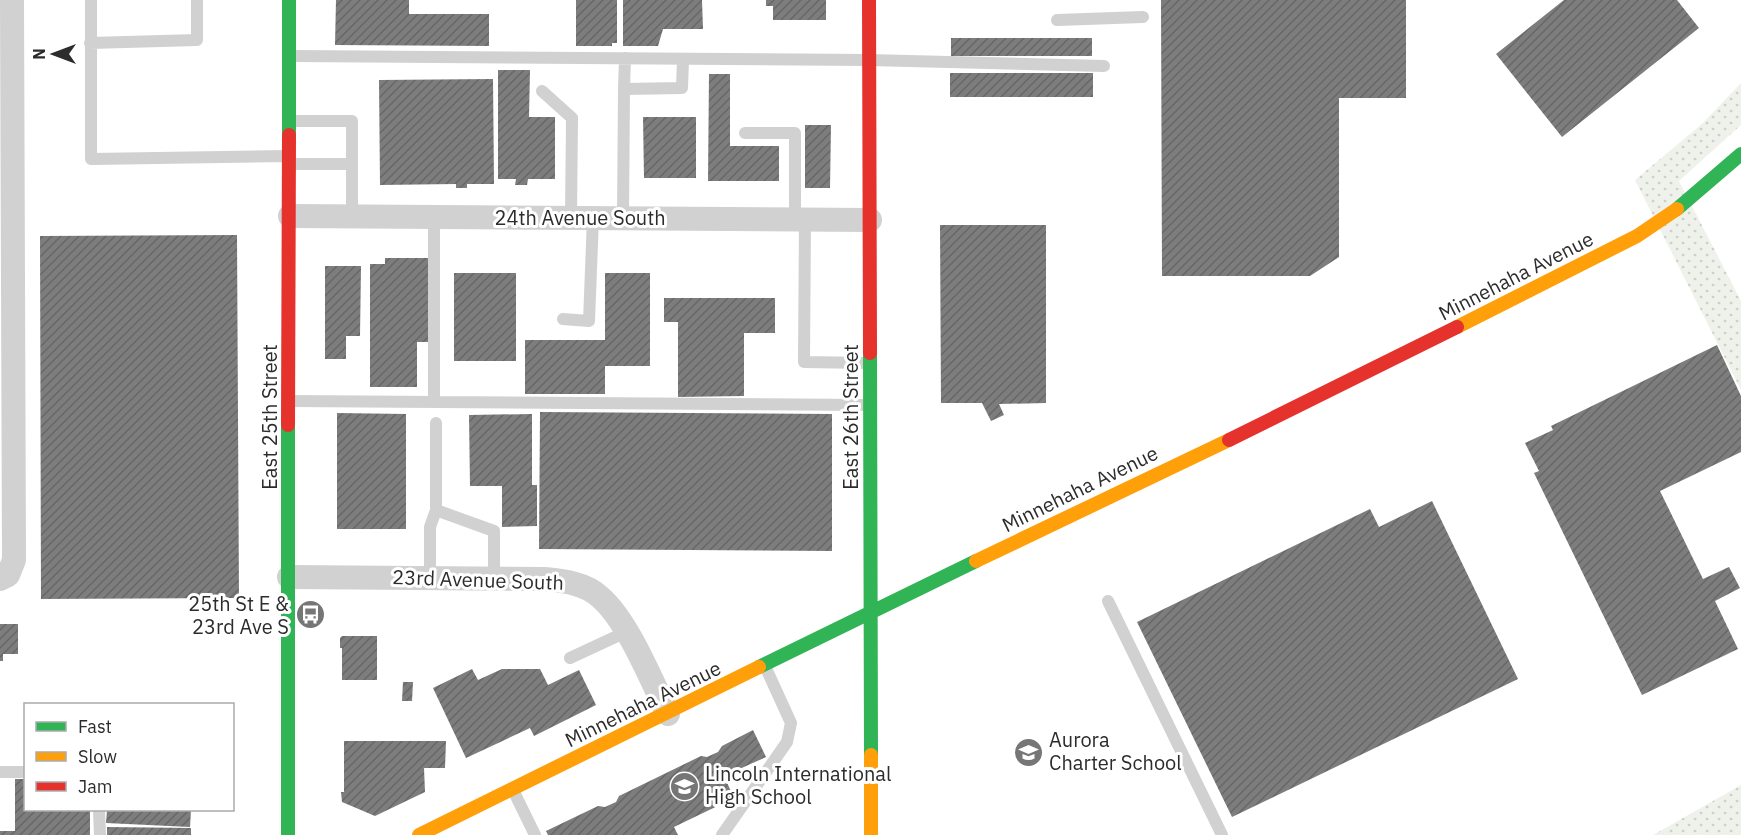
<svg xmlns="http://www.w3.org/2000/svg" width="1741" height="835" font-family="'IBM Plex Sans',sans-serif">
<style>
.green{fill:url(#green-dots)}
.building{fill:url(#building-hatch)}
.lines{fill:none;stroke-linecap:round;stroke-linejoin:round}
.lane{stroke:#d1d1d1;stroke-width:12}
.street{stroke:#d1d1d1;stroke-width:24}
.fast{stroke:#30b455;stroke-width:14}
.slow{stroke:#ff9f0a;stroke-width:14}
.jam{stroke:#e5322d;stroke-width:14}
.labels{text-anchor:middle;stroke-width:6;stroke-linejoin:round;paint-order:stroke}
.street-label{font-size:20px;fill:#2c2c2c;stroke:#fff}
.poi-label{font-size:20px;fill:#2c2c2c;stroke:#fff;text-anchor:start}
</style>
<defs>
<pattern id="green-dots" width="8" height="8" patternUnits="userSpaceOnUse" patternTransform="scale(1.5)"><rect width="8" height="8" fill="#eff2eb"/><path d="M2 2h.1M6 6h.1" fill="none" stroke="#cdd0ca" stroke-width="1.8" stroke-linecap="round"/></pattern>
<pattern id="building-hatch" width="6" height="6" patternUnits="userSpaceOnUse" patternTransform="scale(1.5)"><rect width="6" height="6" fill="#7d7d7d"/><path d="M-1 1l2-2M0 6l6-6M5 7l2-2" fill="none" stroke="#676767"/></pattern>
</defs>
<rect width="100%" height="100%" fill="#fff"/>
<!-- green -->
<path class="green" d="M 1741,83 L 1741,125 L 1679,181 L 1741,301 L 1741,390 L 1635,180 L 1703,123 Z
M 1741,785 L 1741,835 L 1653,835 Z"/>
<!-- building -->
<path class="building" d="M 336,0 L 409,0 L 409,14 L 489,14 L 489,46 L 335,45 Z
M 576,0 L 617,0 L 617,43 L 612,43 L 612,46 L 576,46 Z
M 623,0 L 702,0 L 703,29 L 663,29 L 658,46 L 623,46 Z
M 766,0 L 826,0 L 826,20 L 773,20 L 773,6 L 766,6 Z
M 1161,0 L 1406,0 L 1406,98 L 1339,98 L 1339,257 L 1310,276 L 1162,276 Z
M 1564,0 L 1677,0 L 1699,28 L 1562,137 L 1496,54 Z
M 951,38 L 1092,38 L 1092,56 L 951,56 Z
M 498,70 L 530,70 L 529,117 L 555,117 L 555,179 L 528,179 L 527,185 L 515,185 L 516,179 L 498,179 Z
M 950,73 L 1093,73 L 1093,97 L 950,97 Z
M 709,74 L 730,74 L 730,146 L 779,146 L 779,181 L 708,181 Z
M 493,79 L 494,184 L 467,184 L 467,188 L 456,188 L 456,184 L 380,185 L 379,80 Z
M 643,117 L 696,117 L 696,178 L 644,178 Z
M 805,125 L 831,125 L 830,188 L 805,188 Z
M 940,225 L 1046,225 L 1046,403 L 999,404 L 1004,415 L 991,421 L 982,403 L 941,403 Z
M 237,235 L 239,598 L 41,599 L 40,236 Z
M 385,258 L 428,258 L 428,342 L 417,342 L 417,387 L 370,387 L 370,264 L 385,264 Z
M 325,266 L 361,266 L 360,336 L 346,336 L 346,359 L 325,359 Z
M 454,273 L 516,273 L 516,361 L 454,361 Z
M 605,273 L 650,273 L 650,366 L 605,366 L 605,394 L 525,394 L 525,340 L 605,340 Z
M 664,298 L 775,298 L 775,333 L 744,333 L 744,396 L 678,397 L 678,322 L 664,322 Z
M 1717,345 L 1741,396 L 1741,452 L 1660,491 L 1703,579 L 1729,567 L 1740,588 L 1715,601 L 1738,649 L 1642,695 L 1534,473 L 1539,471 L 1525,443 L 1553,430 L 1551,426 Z
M 540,412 L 832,414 L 832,551 L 539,549 Z
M 337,413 L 406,414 L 406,529 L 337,529 Z
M 532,414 L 532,485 L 537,485 L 537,526 L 502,527 L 502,486 L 470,486 L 469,415 Z
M 1432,501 L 1518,679 L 1232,817 L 1137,622 L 1370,509 L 1379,527 Z
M 0,624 L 18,624 L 18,654 L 3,654 L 3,661 L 0,661 Z
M 342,636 L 377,636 L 377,680 L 342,680 L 342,648 L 340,648 L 340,638 Z
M 472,669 L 478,680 L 502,669 L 540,669 L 548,685 L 579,670 L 596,705 L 534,736 L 530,728 L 466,758 L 433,688 Z
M 403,682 L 413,682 L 412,701 L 402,701 Z
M 753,730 L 766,757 L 724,776 L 734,798 L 674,827 L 678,835 L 548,835 L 546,831 L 598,806 L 605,807 L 616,802 L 619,796 L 701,756 L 707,757 L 718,752 L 722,746 Z
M 344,741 L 446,741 L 445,768 L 424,768 L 425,792 L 375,816 L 342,802 L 341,792 L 344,792 Z
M 15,779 L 26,779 L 26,810 L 90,810 L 90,835 L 0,835 L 0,831 L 15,831 Z
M 107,810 L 191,810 L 190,827 L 106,823 Z
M 107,827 L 191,828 L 191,835 L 107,835 Z"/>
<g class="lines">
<!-- lane -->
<path class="lane" d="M 91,0 L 91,159 L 288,156
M 1057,20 L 1143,17
M 90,43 L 197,40 L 197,0
M 291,56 L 869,60 L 1104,66
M 624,89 L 625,58
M 542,91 L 572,118 L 571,218
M 290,121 L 352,121 L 352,216
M 745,133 L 795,133 L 795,219
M 291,164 L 352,164
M 434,217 L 434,402
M 623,218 L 624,89 L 682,88 L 683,59
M 805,219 L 804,362 L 867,363
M 563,319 L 589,321 L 593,218
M 291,401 L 868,405
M 436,510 L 494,531 L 494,578
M 430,578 L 430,527 L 436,510 L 436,423
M 1108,601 L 1222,835
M 570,658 L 626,632
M 0,772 L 26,772
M 513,790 L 535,835
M 99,810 L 100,835
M 722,835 L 787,742 L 791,723 L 765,666"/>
<!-- street -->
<path class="street" d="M 290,216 L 870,220
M 289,577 L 544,579 C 564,581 585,583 600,597 C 628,621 651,680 668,714
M 0,579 L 8,575 L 14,560 L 12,0"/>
<!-- fast -->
<path class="fast" d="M 289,135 L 289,0
M 1677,209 L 1741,154
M 870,353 L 871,755
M 759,667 L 976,561
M 288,835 L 288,425"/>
<!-- slow -->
<path class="slow" d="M 1457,327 L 1637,236 L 1677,209
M 976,561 L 1229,440
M 871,755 L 871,835
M 419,835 L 759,667"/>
<!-- jam -->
<path class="jam" d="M 869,0 L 870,353
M 288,425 L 289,135
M 1229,440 L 1457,327"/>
</g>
<!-- icons -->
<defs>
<symbol id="bus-disc" viewBox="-11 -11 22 22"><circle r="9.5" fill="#767676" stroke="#fff"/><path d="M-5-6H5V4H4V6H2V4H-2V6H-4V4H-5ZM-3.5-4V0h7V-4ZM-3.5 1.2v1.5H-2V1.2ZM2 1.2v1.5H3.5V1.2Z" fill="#fff"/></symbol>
<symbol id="school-disc" viewBox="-11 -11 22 22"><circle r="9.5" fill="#767676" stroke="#fff"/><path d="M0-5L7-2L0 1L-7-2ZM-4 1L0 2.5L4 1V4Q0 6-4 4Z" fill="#fff"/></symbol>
</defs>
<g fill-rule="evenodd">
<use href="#bus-disc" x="294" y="598" width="33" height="33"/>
<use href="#school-disc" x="1012" y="736" width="33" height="33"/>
<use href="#school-disc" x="668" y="770" width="33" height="33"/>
</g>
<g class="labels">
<!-- street labels -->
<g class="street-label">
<text x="580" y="225">24th Avenue South</text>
<text transform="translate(1516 276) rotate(-27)" y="7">Minnehaha Avenue</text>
<text transform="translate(270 417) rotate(-90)" y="7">East 25th Street</text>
<text transform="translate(851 417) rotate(-90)" y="7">East 26th Street</text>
<text transform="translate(1080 489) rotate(-26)" y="7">Minnehaha Avenue</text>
<text transform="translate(478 580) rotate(2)" y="7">23rd Avenue South</text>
<text transform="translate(643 704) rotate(-26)" y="7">Minnehaha Avenue</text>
</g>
<!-- poi labels -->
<g class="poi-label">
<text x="289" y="611" text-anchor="end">25th St E &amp;<tspan x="289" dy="23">23rd Ave S</tspan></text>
<text x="1049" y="747">Aurora<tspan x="1049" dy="23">Charter School</tspan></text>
<text x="705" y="781">Lincoln International<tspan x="705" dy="23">High School</tspan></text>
</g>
</g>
<!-- legend -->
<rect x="24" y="703" width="210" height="108" fill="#ffffff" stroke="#ababab" stroke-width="1.5"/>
<rect x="36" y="722" width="30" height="9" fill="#30b455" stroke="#ababab" stroke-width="1.5"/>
<text x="78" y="733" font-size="18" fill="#2c2c2c">Fast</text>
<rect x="36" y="752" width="30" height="9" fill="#ff9f0a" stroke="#ababab" stroke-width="1.5"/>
<text x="78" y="763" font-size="18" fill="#2c2c2c">Slow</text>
<rect x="36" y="782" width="30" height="9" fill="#e5322d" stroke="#ababab" stroke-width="1.5"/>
<text x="78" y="793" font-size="18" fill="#2c2c2c">Jam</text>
<!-- north arrow -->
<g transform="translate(54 54) rotate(270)" stroke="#ffffff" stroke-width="4.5" paint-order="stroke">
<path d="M0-4.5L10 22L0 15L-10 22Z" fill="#2c2c2c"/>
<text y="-9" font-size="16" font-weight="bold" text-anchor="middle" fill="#2c2c2c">N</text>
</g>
</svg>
